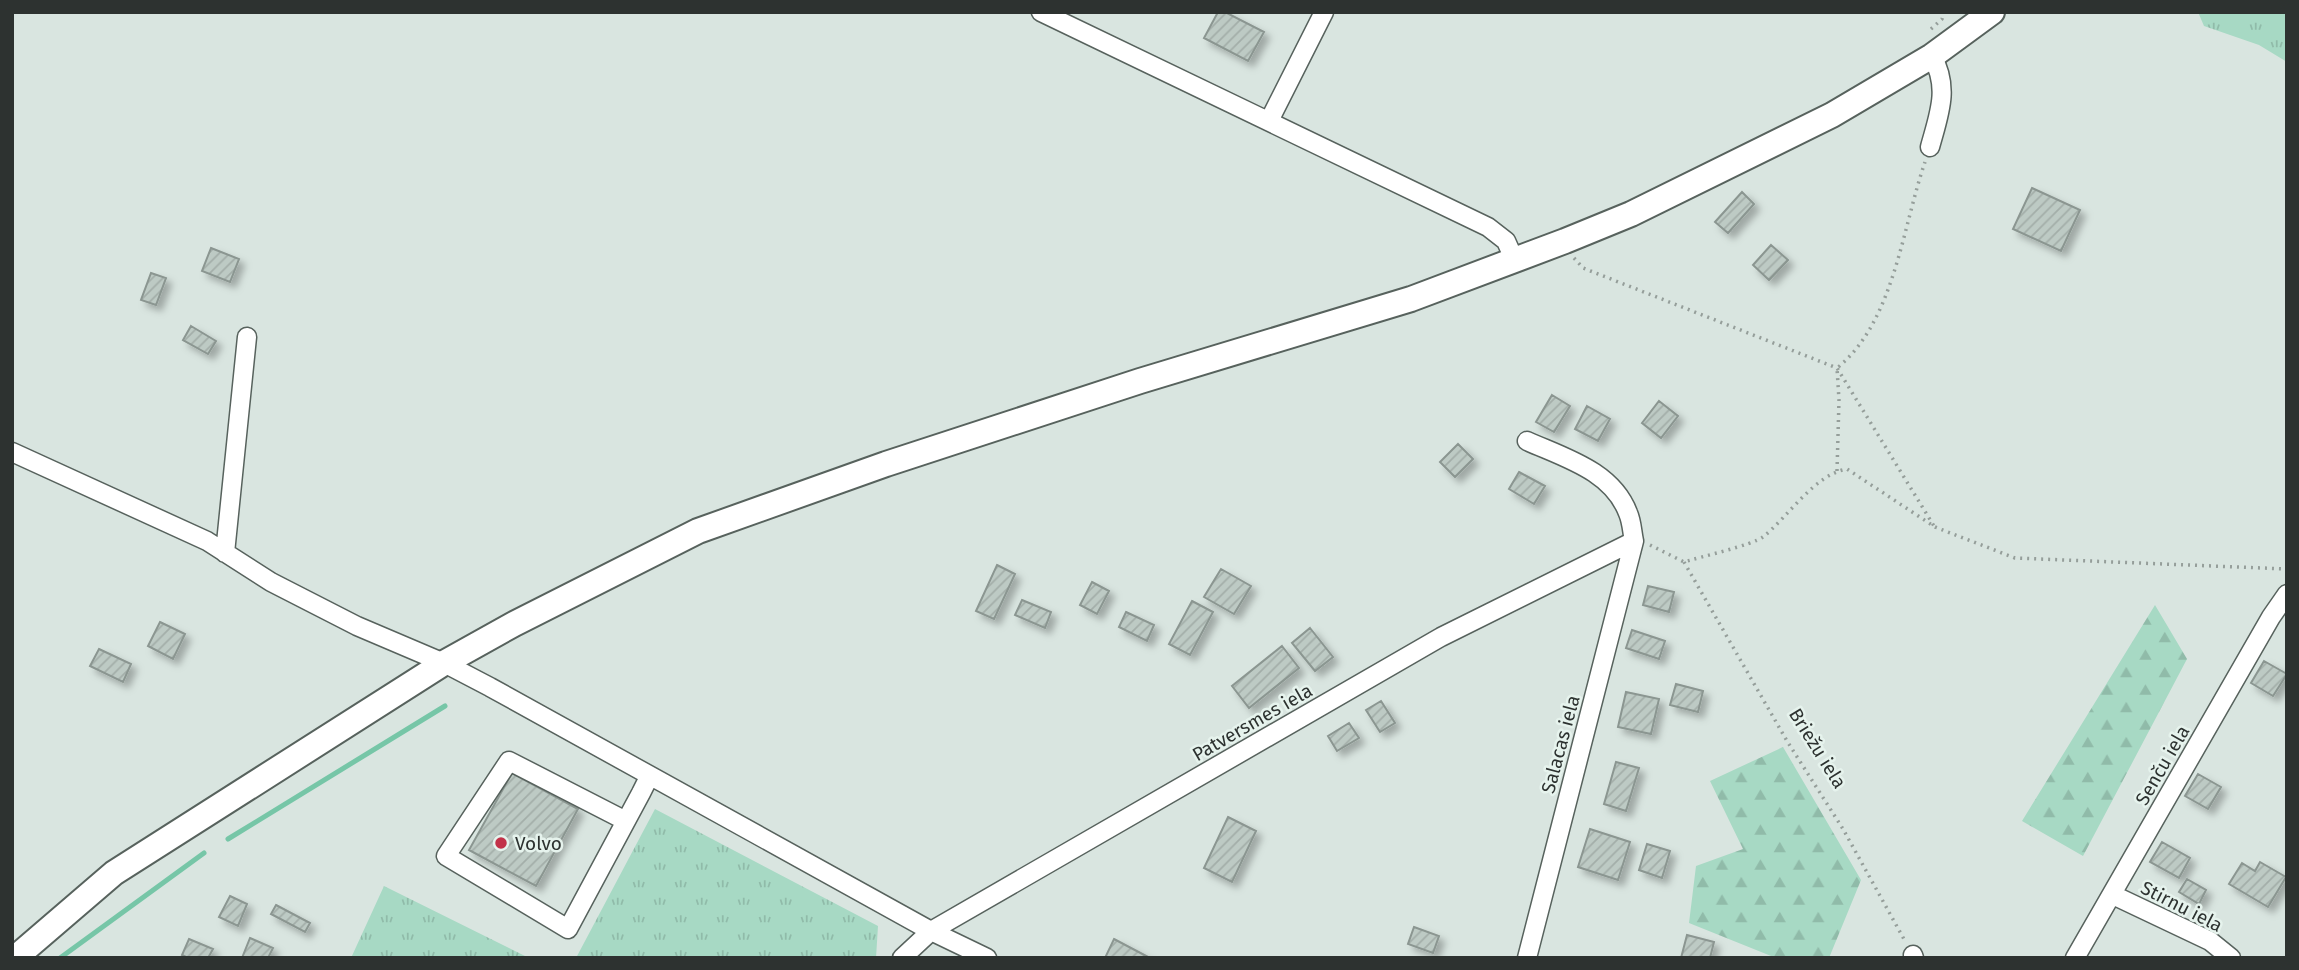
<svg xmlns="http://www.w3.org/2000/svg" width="2299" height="970" font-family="'Fira Sans',sans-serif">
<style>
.grass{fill:url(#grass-tufts)}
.forest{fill:url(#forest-firs)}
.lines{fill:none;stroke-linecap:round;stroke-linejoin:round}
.stream{stroke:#76c6a7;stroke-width:5}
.building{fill:url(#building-hatch);stroke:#8b9691;stroke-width:2;filter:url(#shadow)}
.minor-casing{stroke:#57625d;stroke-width:21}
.highway-casing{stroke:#57625d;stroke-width:28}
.path{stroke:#959e9a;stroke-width:3.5;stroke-dasharray:2 5;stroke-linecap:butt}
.minor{stroke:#fff;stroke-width:18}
.highway{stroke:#fff;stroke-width:24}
.poi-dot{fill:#c23249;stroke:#e6f3ed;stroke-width:2.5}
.labels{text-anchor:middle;stroke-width:5;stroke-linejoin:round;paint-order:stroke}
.street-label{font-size:19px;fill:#2d3230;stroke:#e6f3ed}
.poi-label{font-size:19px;fill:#2d3230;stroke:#e6f3ed;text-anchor:start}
</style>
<defs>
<pattern id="grass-tufts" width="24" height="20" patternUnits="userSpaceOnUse" patternTransform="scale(1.75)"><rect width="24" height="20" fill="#a7d9c4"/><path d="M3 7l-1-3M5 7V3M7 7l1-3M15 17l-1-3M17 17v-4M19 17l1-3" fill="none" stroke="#90bba9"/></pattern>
<pattern id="forest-firs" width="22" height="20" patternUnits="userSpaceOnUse" patternTransform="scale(1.75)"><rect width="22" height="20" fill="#a7d9c4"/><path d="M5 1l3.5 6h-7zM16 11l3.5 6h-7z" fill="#90bba9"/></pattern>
<pattern id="building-hatch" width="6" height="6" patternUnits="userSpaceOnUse" patternTransform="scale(1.75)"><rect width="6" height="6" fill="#bdcac4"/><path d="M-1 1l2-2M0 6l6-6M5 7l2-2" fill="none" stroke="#a3aea9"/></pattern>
<filter id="shadow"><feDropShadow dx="5.5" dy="5.5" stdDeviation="3.5" flood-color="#0004"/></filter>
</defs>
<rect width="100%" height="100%" fill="#d9e5e0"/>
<!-- grass -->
<path class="grass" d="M 2198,12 L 2287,12 L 2287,62 L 2259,45 L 2204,26 Z
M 655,809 L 878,926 L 876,958 L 576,958 Z
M 384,886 L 529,958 L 351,958 Z"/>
<!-- forest -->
<path class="forest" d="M 2155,605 L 2187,659 L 2083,856 L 2022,821 Z
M 1783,747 L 1861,880 L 1829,958 L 1776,958 L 1689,923 L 1696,866 L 1743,849 L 1710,781 Z"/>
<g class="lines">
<!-- stream -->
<path class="stream" d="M 228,839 L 445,706
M 60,958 L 204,853"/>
</g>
<!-- building -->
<path class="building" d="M 1218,12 L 1225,12 L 1264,32 L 1248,61 L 1204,38 Z
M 2032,188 L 2080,210 L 2061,251 L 2013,229 Z
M 1742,192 L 1754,204 L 1728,233 L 1715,222 Z
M 1771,245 L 1788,260 L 1769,280 L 1753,265 Z
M 211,248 L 239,259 L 230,282 L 202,271 Z
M 151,273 L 166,278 L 156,305 L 141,300 Z
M 191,326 L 216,341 L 208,354 L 183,340 Z
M 1552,395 L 1570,406 L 1554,432 L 1536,422 Z
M 1659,401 L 1678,416 L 1661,438 L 1642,423 Z
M 1587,406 L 1610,419 L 1598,441 L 1575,429 Z
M 1458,444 L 1473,459 L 1455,477 L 1440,462 Z
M 1519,472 L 1545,486 L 1534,504 L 1509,489 Z
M 997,565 L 1015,574 L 994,619 L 976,611 Z
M 1221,569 L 1251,586 L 1234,614 L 1204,597 Z
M 1092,582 L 1109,591 L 1097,614 L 1080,605 Z
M 1648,586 L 1674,592 L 1669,612 L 1643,605 Z
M 1022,600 L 1051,612 L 1045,628 L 1015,615 Z
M 1192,601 L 1213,612 L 1190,655 L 1169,644 Z
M 1126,612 L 1154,625 L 1147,641 L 1119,627 Z
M 160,622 L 185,634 L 173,659 L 148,646 Z
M 1310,628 L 1333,657 L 1315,671 L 1292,643 Z
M 1632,630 L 1665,641 L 1659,659 L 1626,648 Z
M 1282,646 L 1299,668 L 1249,708 L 1232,686 Z
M 99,649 L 131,664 L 123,682 L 90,666 Z
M 2264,661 L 2287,674 L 2273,696 L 2251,683 Z
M 1676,684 L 1703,691 L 1698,712 L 1670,705 Z
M 1626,692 L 1659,699 L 1651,734 L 1618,727 Z
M 1381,701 L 1395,723 L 1380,732 L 1366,710 Z
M 1349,723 L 1359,738 L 1337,751 L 1328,736 Z
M 1616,762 L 1639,768 L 1626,811 L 1604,804 Z
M 512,773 L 578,809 L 536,886 L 469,850 Z
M 2198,774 L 2221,787 L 2208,809 L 2185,796 Z
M 1228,817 L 1256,831 L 1232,882 L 1204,868 Z
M 1590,829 L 1630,842 L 1618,880 L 1578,867 Z
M 2162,842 L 2190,858 L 2179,878 L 2150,862 Z
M 1647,844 L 1670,851 L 1662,878 L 1639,870 Z
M 2260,862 L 2286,877 L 2268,907 L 2229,884 L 2242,863 L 2255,871 Z
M 2187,879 L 2206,890 L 2199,904 L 2179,892 Z
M 230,896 L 247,904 L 238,926 L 219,917 Z
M 276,905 L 310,923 L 305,932 L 271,914 Z
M 1414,927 L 1439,936 L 1433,953 L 1408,944 Z
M 1687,935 L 1714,942 L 1710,958 L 1681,958 Z
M 250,938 L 273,948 L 268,958 L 242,958 Z
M 189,939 L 213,949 L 208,958 L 188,958 L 182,955 Z
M 1114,939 L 1150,958 L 1105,958 Z"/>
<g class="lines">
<defs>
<path id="minor" d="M 1041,12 L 1488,227 L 1506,241 L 1514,259
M 1269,121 L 1324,12
M 1930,147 C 1939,114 1950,88 1932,56
M 12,452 L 207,541 L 271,582 L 357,626 L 444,663 L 490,687 L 931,931 L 987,958
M 225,553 L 247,337
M 626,821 L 509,761 L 446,856 L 568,929 L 641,793 L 649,777
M 2113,895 L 2210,941 L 2231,958
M 1913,955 L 1914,958
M 902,958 L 931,931 L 1441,637 L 1634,541
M 1527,958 L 1634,541 C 1632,532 1632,522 1628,513 C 1612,471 1565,458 1527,441
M 2075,958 L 2271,617 L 2287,594"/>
<path id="highway" d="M 15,958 L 114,873 L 444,663 L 514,624 L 698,531 L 886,464 L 1140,381 L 1411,299 L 1565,241 L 1631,214 L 1832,115 L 1932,56 L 1992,12"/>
</defs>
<!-- minor casing -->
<use href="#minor" class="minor-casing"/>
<!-- highway casing -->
<use href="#highway" class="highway-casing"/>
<!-- path -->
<path class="path" d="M 1931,29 L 1942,19 L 1944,12
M 1574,258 L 1583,268 L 1837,368 L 1934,526
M 1837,471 L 1839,400 L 1837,368 C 1894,322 1902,229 1925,162
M 1650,545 L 1684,562 C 1700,557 1752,545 1763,537 C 1788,517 1815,474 1847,469 L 1935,527 L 2015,558 L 2287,569
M 1684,562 L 1787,741 L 1843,829 L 1905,941"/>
<!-- minor -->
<use href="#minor" class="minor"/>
<!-- highway -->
<use href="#highway" class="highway"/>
</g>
<!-- markers -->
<circle class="poi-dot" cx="501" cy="843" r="7"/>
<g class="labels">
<!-- street labels -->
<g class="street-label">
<text transform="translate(1252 722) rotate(-30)" y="7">Patversmes iela</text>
<text transform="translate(1560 744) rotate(-75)" y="7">Salacas iela</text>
<text transform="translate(1818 748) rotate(58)" y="7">Briežu iela</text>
<text transform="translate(2162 765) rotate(-60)" y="7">Senču iela</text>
<text transform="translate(2182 906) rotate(27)" y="7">Stirnu iela</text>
</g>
<!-- poi labels -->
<g class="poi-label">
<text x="515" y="850">Volvo</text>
</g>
</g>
<!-- border -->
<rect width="2299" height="970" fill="none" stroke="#2d3230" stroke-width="28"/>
</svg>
